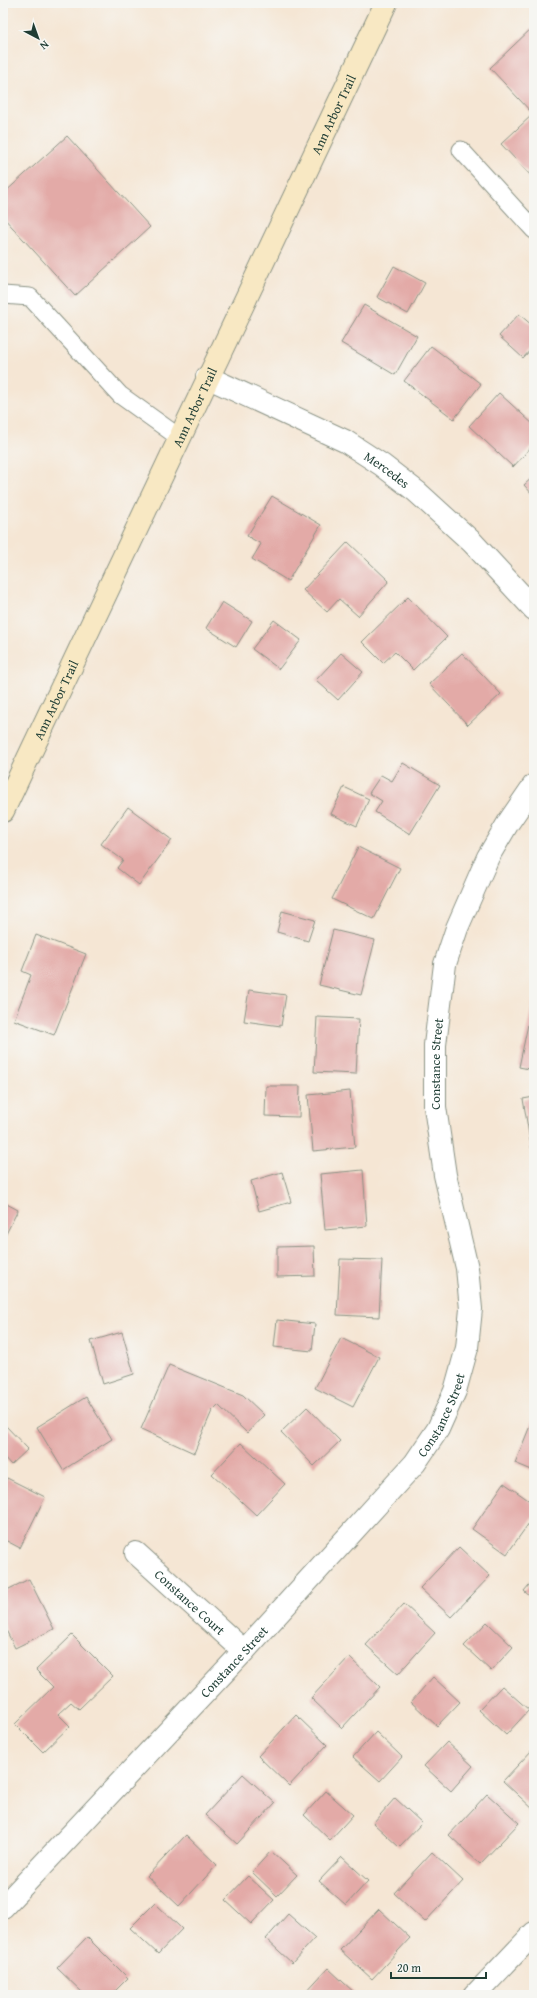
<svg xmlns="http://www.w3.org/2000/svg" width="537" height="1998" font-family="'Gentium Book Plus',serif">
<style>
.building{fill:#e3aaa7}
.lines{fill:none;stroke-linecap:round;stroke-linejoin:round}
.lane-casing{stroke:#8a9284;stroke-width:19}
.street-casing{stroke:#8a9284;stroke-width:24}
.secondary-casing{stroke:#8a9284;stroke-width:24}
.lane{stroke:#fff;stroke-width:17}
.street{stroke:#fff;stroke-width:22}
.secondary{stroke:#f8e8c3;stroke-width:22}
.labels{text-anchor:middle;stroke-width:3;stroke-linejoin:round;paint-order:stroke}
.street-label{font-size:13px;fill:#1f3d34;stroke:#f6f6f2}
</style>
<rect width="100%" height="100%" fill="#f6f6f2"/>
<filter id="ink" filterUnits="userSpaceOnUse"><feTurbulence type="fractalNoise" baseFrequency=".025" numOctaves="2"/><feDisplacementMap in="SourceGraphic" scale="8" xChannelSelector="R" yChannelSelector="G"/><feConvolveMatrix kernelMatrix="1 2 1 2 8 2 1 2 1" color-interpolation-filters="sRGB"/></filter>
<filter id="wash" filterUnits="userSpaceOnUse"><feTurbulence type="fractalNoise" baseFrequency=".012" numOctaves="4" result="noise"/><feDisplacementMap in="SourceGraphic" scale="16" xChannelSelector="R" yChannelSelector="G"/><feGaussianBlur stdDeviation="0.9" result="paint"/><feColorMatrix in="noise" values="0 0 0 0 0 0 0 0 0 0 0 0 0 0 0 0 0 1.4 0 .05"/><feComposite in="paint" operator="in"/></filter>
<g filter="url(#wash)">
<rect width="100%" height="100%" fill="#f5e6d4"/>
<g id="blocks">
<!-- building -->
<path class="building" d="M 534,26 L 534,179 L 501,144 L 533,114 L 490,68 Z
M 67,136 L 150,227 L 75,296 L 3,217 L 3,194 Z
M 394,266 L 425,283 L 408,314 L 377,297 Z
M 364,305 L 417,336 L 395,375 L 341,343 Z
M 519,314 L 534,327 L 534,346 L 523,358 L 499,336 Z
M 431,346 L 481,384 L 454,419 L 404,381 Z
M 499,393 L 534,425 L 534,444 L 513,467 L 469,426 Z
M 534,476 L 534,496 L 524,485 Z
M 272,496 L 321,525 L 288,581 L 252,559 L 261,544 L 247,536 Z
M 348,542 L 389,581 L 358,616 L 339,599 L 327,612 L 303,590 Z
M 408,597 L 447,637 L 413,670 L 395,652 L 383,663 L 362,642 Z
M 222,602 L 252,621 L 236,647 L 206,628 Z
M 274,620 L 301,640 L 279,669 L 252,649 Z
M 341,653 L 363,672 L 338,700 L 316,680 Z
M 462,653 L 501,694 L 468,725 L 429,684 Z
M 403,763 L 440,785 L 410,834 L 375,812 L 382,801 L 369,793 L 381,775 L 392,781 Z
M 344,787 L 369,799 L 357,826 L 331,814 Z
M 128,807 L 172,840 L 139,885 L 117,868 L 123,860 L 101,844 Z
M 358,847 L 400,868 L 374,919 L 332,899 Z
M 282,911 L 315,920 L 308,941 L 277,932 Z
M 333,930 L 375,940 L 361,995 L 319,985 Z
M 36,935 L 86,954 L 54,1035 L 14,1020 L 31,975 L 22,971 Z
M 249,990 L 286,995 L 281,1026 L 244,1021 Z
M 533,1001 L 534,1001 L 534,1070 L 519,1067 Z
M 317,1017 L 359,1019 L 356,1074 L 314,1072 Z
M 266,1086 L 300,1086 L 299,1117 L 265,1116 Z
M 350,1091 L 355,1147 L 313,1151 L 308,1095 Z
M 534,1097 L 534,1158 L 533,1158 L 523,1099 Z
M 363,1170 L 367,1226 L 325,1230 L 320,1174 Z
M 282,1172 L 291,1202 L 259,1211 L 251,1181 Z
M 3,1202 L 18,1210 L 3,1240 Z
M 314,1246 L 315,1276 L 277,1277 L 277,1247 Z
M 340,1259 L 382,1260 L 379,1317 L 337,1315 Z
M 277,1320 L 315,1324 L 312,1351 L 274,1347 Z
M 122,1332 L 134,1374 L 103,1384 L 91,1341 Z
M 341,1338 L 379,1357 L 353,1407 L 315,1388 Z
M 169,1365 L 243,1395 L 264,1415 L 247,1433 L 218,1405 L 212,1411 L 194,1453 L 141,1429 Z
M 86,1397 L 112,1439 L 63,1470 L 37,1427 Z
M 307,1407 L 340,1441 L 314,1466 L 281,1432 Z
M 534,1416 L 534,1471 L 515,1463 Z
M 4,1424 L 28,1449 L 11,1465 L 3,1456 Z
M 241,1443 L 285,1484 L 256,1515 L 212,1474 Z
M 7,1478 L 45,1497 L 20,1548 L 3,1539 L 3,1486 Z
M 504,1483 L 534,1504 L 534,1516 L 507,1554 L 472,1529 Z
M 459,1547 L 490,1576 L 451,1617 L 420,1588 Z
M 29,1579 L 54,1629 L 15,1648 L 3,1624 L 3,1592 Z
M 534,1579 L 534,1600 L 524,1591 Z
M 404,1604 L 435,1633 L 398,1674 L 366,1645 Z
M 487,1622 L 513,1647 L 491,1671 L 464,1646 Z
M 72,1635 L 113,1676 L 79,1709 L 71,1702 L 58,1714 L 70,1726 L 43,1752 L 15,1724 L 53,1687 L 36,1670 Z
M 349,1657 L 380,1687 L 342,1728 L 311,1698 Z
M 433,1677 L 460,1702 L 437,1726 L 411,1702 Z
M 502,1686 L 529,1710 L 506,1735 L 479,1710 Z
M 296,1715 L 327,1745 L 289,1786 L 258,1756 Z
M 376,1732 L 402,1757 L 380,1781 L 353,1757 Z
M 447,1742 L 473,1766 L 451,1791 L 424,1766 Z
M 534,1748 L 534,1810 L 503,1781 Z
M 243,1774 L 275,1803 L 237,1844 L 205,1815 Z
M 326,1791 L 353,1815 L 330,1840 L 304,1815 Z
M 487,1794 L 519,1823 L 480,1864 L 449,1835 Z
M 395,1798 L 422,1823 L 399,1847 L 373,1823 Z
M 186,1835 L 217,1865 L 179,1906 L 147,1876 Z
M 271,1851 L 297,1875 L 277,1896 L 252,1872 Z
M 432,1852 L 463,1881 L 425,1922 L 394,1893 Z
M 342,1857 L 368,1881 L 346,1905 L 319,1881 Z
M 248,1876 L 274,1900 L 251,1924 L 225,1900 Z
M 155,1903 L 182,1929 L 158,1954 L 130,1928 Z
M 379,1909 L 410,1938 L 372,1979 L 340,1950 Z
M 288,1914 L 315,1938 L 292,1963 L 266,1939 Z
M 87,1937 L 128,1978 L 111,1995 L 85,1995 L 57,1968 Z
M 328,1968 L 357,1995 L 303,1995 Z"/>
</g>
</g>
<g filter="url(#ink)">
<use href="#blocks" fill-opacity="0" stroke="#8a9284" stroke-width="1"/>
<g class="lines">
<defs>
<path id="lane" d="M 461,150 L 534,230
M 3,295 L 30,297 L 120,395 L 180,438"/>
<g id="street">
<path id="s1" d="M 207,377 L 345,441 L 382,465 L 417,492 L 472,542 L 534,609"/>
<path id="s2" d="M 136,1553 L 244,1651"/>
<path id="s3" d="M 3,1907 L 244,1651 L 415,1463 L 438,1429 L 455,1391 L 467,1348 L 471,1309 L 467,1268 L 445,1175 L 435,1107 L 435,1045 L 445,964 L 457,928 L 488,857 L 508,823 L 534,785"/>
<path d="M 475,1995 L 534,1933"/>
</g>
<g id="secondary">
<path id="s4" d="M 3,811 L 386,3"/>
</g>
</defs>
<!-- lane casing -->
<use href="#lane" class="lane-casing"/>
<!-- street casing -->
<use href="#street" class="street-casing"/>
<!-- secondary casing -->
<use href="#secondary" class="secondary-casing"/>
<!-- lane -->
<use href="#lane" class="lane"/>
<!-- street -->
<use href="#street" class="street"/>
<!-- secondary -->
<use href="#secondary" class="secondary"/>
</g>
</g>
<g class="labels">
<!-- street labels -->
<g class="street-label">
<text dy="5" stroke="none"><textPath href="#s4" startOffset="771">Ann Arbor Trail</textPath></text>
<text dy="5" stroke="none"><textPath href="#s4" startOffset="447">Ann Arbor Trail</textPath></text>
<text dy="5" stroke="none"><textPath href="#s1" startOffset="203">Mercedes</textPath></text>
<text dy="5" stroke="none"><textPath href="#s4" startOffset="123">Ann Arbor Trail</textPath></text>
<text dy="5" stroke="none"><textPath href="#s3" startOffset="1021">Constance Street</textPath></text>
<text dy="5" stroke="none"><textPath href="#s3" startOffset="661">Constance Street</textPath></text>
<text dy="5" stroke="none"><textPath href="#s2" startOffset="73">Constance Court</textPath></text>
<text dy="5" stroke="none"><textPath href="#s3" startOffset="337">Constance Street</textPath></text>
</g>
</g>
<!-- margin -->
<rect width="537" height="1998" fill="none" stroke="#f6f6f2" stroke-width="16"/>
<!-- north arrow -->
<g transform="translate(38 38) rotate(139)" stroke="#f6f6f2" stroke-width="3" paint-order="stroke">
<path d="M0-3L7 15L0 10L-7 15Z" fill="#1f3d34"/>
<text y="-6" font-size="11" font-weight="bold" text-anchor="middle" fill="#1f3d34">N</text>
</g>
<!-- scale -->
<path d="M391 1972v6h95v-6" fill="none" stroke="#1f3d34" stroke-width="2"/>
<text x="397" y="1972" font-size="12" fill="#1f3d34" stroke="#f6f6f2" stroke-width="3" paint-order="stroke">20 m</text>
</svg>
